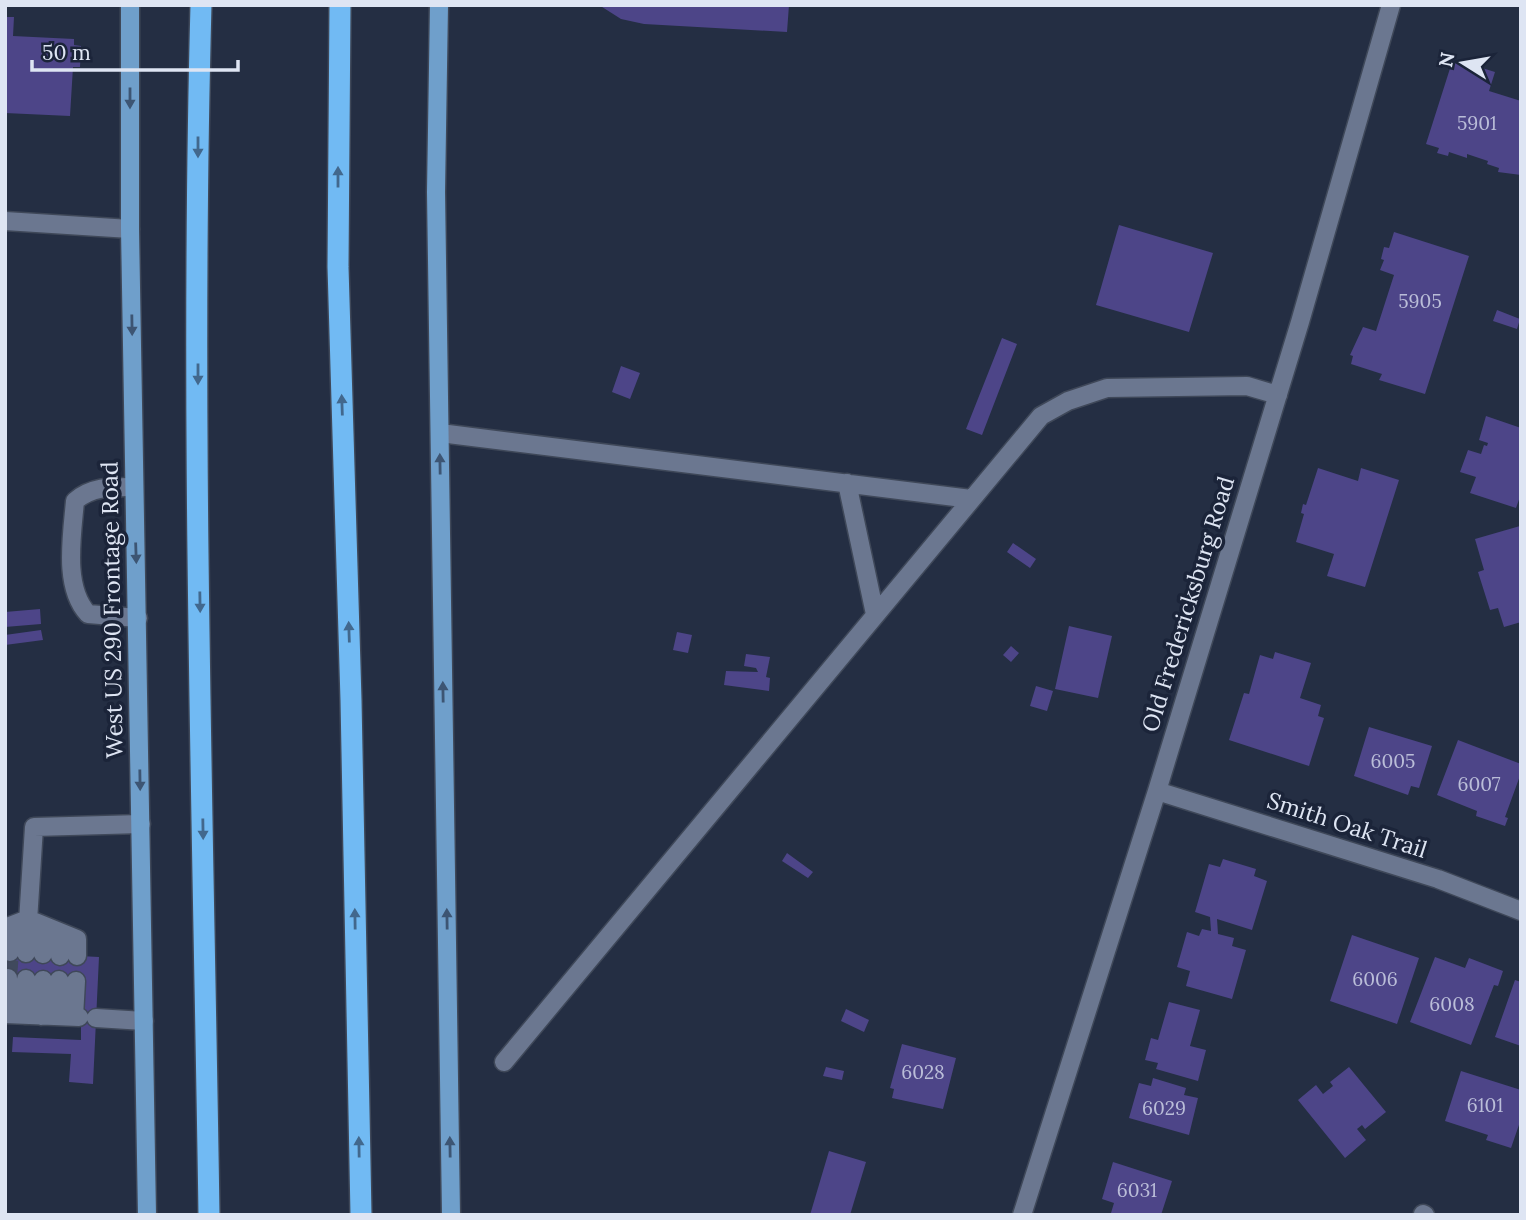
<svg xmlns="http://www.w3.org/2000/svg" width="1526" height="1220" font-family="Lora,serif">
<style>
.building{fill:#4d4588}
.lines{fill:none;stroke-linecap:round;stroke-linejoin:round}
.minor-tunnel{stroke:#40495d;stroke-width:18;stroke-dasharray:18 9;stroke-linecap:butt}
.minor-casing{stroke:#3f4859;stroke-width:21}
.major-casing{stroke:#3f4859;stroke-width:21}
.highway-casing{stroke:#3f4859;stroke-width:24}
.minor{stroke:#6b7790;stroke-width:18}
.major{stroke:#6f9fcb;stroke-width:18}
.highway{stroke:#71baf3;stroke-width:21}
.oneway{fill:#3d5573}
.oneway2{fill:#42688d}
.labels{text-anchor:middle;stroke-width:7;stroke-linejoin:round;paint-order:stroke}
.number-label{font-size:19px;fill:#babdd8}
.street-label{font-size:23px;fill:#dee5f3;stroke:#1b2439}
</style>
<rect width="100%" height="100%" fill="#242e43"/>
<!-- building -->
<path class="building" d="M 599,5 L 789,5 L 787,32 L 644,24 L 621,19 Z
M 5,17 L 14,17 L 13,36 L 74,39 L 74,45 L 81,46 L 80,67 L 73,67 L 70,116 L 5,113 Z
M 1453,59 L 1495,72 L 1489,91 L 1521,101 L 1521,175 L 1498,172 L 1499,168 L 1487,164 L 1488,161 L 1467,154 L 1467,158 L 1449,152 L 1448,156 L 1437,153 L 1439,148 L 1426,144 Z
M 1119,225 L 1213,253 L 1189,332 L 1096,305 Z
M 1394,232 L 1469,256 L 1425,394 L 1379,380 L 1382,374 L 1351,364 L 1353,356 L 1350,355 L 1363,327 L 1376,331 L 1394,275 L 1380,270 L 1384,260 L 1381,259 L 1384,247 L 1389,248 Z
M 1497,310 L 1520,319 L 1517,329 L 1493,321 Z
M 1002,338 L 1017,344 L 982,435 L 966,429 Z
M 621,366 L 640,373 L 630,399 L 612,392 Z
M 1486,416 L 1521,428 L 1521,494 L 1516,508 L 1470,493 L 1476,477 L 1460,472 L 1468,450 L 1481,454 L 1484,445 L 1487,446 L 1488,443 L 1479,440 Z
M 1318,468 L 1358,481 L 1361,468 L 1399,480 L 1365,587 L 1327,576 L 1334,554 L 1296,542 L 1304,514 L 1301,513 L 1303,504 L 1306,505 Z
M 1520,526 L 1521,622 L 1504,627 L 1498,608 L 1490,610 L 1478,572 L 1484,570 L 1475,539 Z
M 1013,543 L 1036,559 L 1030,568 L 1007,552 Z
M 40,609 L 41,624 L 5,627 L 5,612 Z
M 1069,626 L 1112,636 L 1098,698 L 1055,689 Z
M 41,630 L 43,640 L 5,645 L 5,635 Z
M 677,632 L 692,635 L 688,653 L 673,650 Z
M 1011,646 L 1019,653 L 1011,662 L 1003,655 Z
M 1275,652 L 1311,663 L 1300,698 L 1321,705 L 1318,716 L 1324,718 L 1309,766 L 1229,740 L 1244,693 L 1249,694 L 1260,655 L 1273,659 Z
M 746,654 L 770,657 L 766,677 L 770,678 L 769,691 L 724,685 L 726,671 L 758,672 L 756,668 L 744,666 Z
M 1036,686 L 1053,691 L 1047,711 L 1030,706 Z
M 1369,727 L 1432,746 L 1419,788 L 1411,786 L 1408,795 L 1354,776 Z
M 1458,740 L 1521,764 L 1521,773 L 1505,817 L 1508,818 L 1505,826 L 1476,816 L 1477,811 L 1437,795 Z
M 787,853 L 813,872 L 808,878 L 782,861 Z
M 1223,859 L 1256,869 L 1254,876 L 1267,881 L 1252,930 L 1217,919 L 1218,934 L 1234,938 L 1232,946 L 1246,950 L 1232,999 L 1186,986 L 1190,971 L 1177,967 L 1187,932 L 1199,936 L 1202,929 L 1211,931 L 1210,917 L 1195,912 L 1209,864 L 1220,867 Z
M 1352,935 L 1419,958 L 1397,1024 L 1330,1001 Z
M 5,952 L 99,957 L 93,1084 L 69,1082 L 71,1054 L 12,1052 L 13,1037 L 81,1040 L 81,981 L 5,978 Z
M 1435,957 L 1465,968 L 1469,958 L 1503,971 L 1498,986 L 1494,985 L 1471,1045 L 1410,1022 Z
M 1515,980 L 1521,982 L 1521,1046 L 1495,1037 Z
M 1169,1002 L 1200,1010 L 1190,1046 L 1206,1050 L 1198,1081 L 1156,1069 L 1158,1063 L 1145,1060 L 1151,1038 L 1158,1040 Z
M 846,1009 L 869,1020 L 864,1032 L 841,1021 Z
M 902,1044 L 956,1058 L 943,1109 L 892,1098 L 894,1089 L 890,1088 Z
M 826,1067 L 844,1071 L 842,1080 L 823,1076 Z
M 1349,1067 L 1386,1112 L 1365,1129 L 1362,1125 L 1357,1129 L 1366,1140 L 1345,1158 L 1298,1100 L 1316,1085 L 1323,1094 L 1333,1086 L 1330,1082 Z
M 1461,1071 L 1521,1090 L 1521,1119 L 1511,1148 L 1486,1140 L 1488,1135 L 1445,1121 Z
M 1153,1078 L 1186,1088 L 1184,1095 L 1198,1098 L 1189,1135 L 1129,1118 L 1139,1083 L 1151,1086 Z
M 829,1151 L 866,1162 L 850,1215 L 810,1215 Z
M 1113,1162 L 1172,1181 L 1161,1215 L 1111,1213 L 1114,1203 L 1102,1199 Z"/>
<g class="lines">
<!-- minor-tunnel -->
<path class="minor-tunnel" d="M 8,978 L 10,952"/>
<defs>
<path id="minor" d="M 5,221 L 130,229
M 440,433 L 971,499
M 847,483 L 875,614
M 134,487 C 113,487 92,486 75,501 C 72,536 63,587 88,614 L 138,618
M 1157,791 L 1438,879 L 1521,911
M 5,928 L 28,919 L 77,939 L 77,956
M 34,928 L 44,943 L 43,954
M 45,932 L 61,944 L 60,956
M 10,952 L 10,944 L 28,919
M 26,953 L 34,827 L 141,824
M 5,1014 L 79,1017
M 8,1014 L 8,978
M 25,1015 L 26,979
M 41,1016 L 43,980
M 58,1016 L 59,980
M 74,1017 L 76,981
M 96,1018 L 144,1021
M 504,1062 L 1041,416 L 1068,401 L 1107,388 L 1247,386 L 1278,395
M 1423,1214 L 1425,1215
M 1022,1215 L 1157,791 L 1300,322 L 1391,5"/>
<path id="major" d="M 130,5 L 130,229 L 147,1215
M 439,5 L 436,192 L 451,1215"/>
<path id="highway" d="M 201,5 C 190,408 203,812 209,1215
M 340,5 L 338,267 L 351,700 L 361,1215"/>
</defs>
<!-- minor casing -->
<use href="#minor" class="minor-casing"/>
<!-- major casing -->
<use href="#major" class="major-casing"/>
<!-- highway casing -->
<use href="#highway" class="highway-casing"/>
<!-- minor -->
<use href="#minor" class="minor"/>
<!-- major -->
<use href="#major" class="major"/>
<!-- highway -->
<use href="#highway" class="highway"/>
</g>
<!-- one-way arrows -->
<defs><path id="oneway-solid" d="M-6-.8H1V-3.2L6.5 0L1 3.2V.8H-6Z" transform="scale(1.75)"/></defs>
<g class="oneway">
<use href="#oneway-solid" transform="translate(130 98) rotate(90)"/>
<use href="#oneway-solid" transform="translate(132 325) rotate(89)"/>
<use href="#oneway-solid" transform="translate(440 464) rotate(-91)"/>
<use href="#oneway-solid" transform="translate(136 553) rotate(88)"/>
<use href="#oneway-solid" transform="translate(443 692) rotate(-91)"/>
<use href="#oneway-solid" transform="translate(140 780) rotate(89)"/>
<use href="#oneway-solid" transform="translate(447 919) rotate(-91)"/>
<use href="#oneway-solid" transform="translate(450 1147) rotate(-91)"/>
</g>
<g class="oneway2">
<use href="#oneway-solid" transform="translate(198 147) rotate(90)"/>
<use href="#oneway-solid" transform="translate(338 177) rotate(-90)"/>
<use href="#oneway-solid" transform="translate(198 374) rotate(90)"/>
<use href="#oneway-solid" transform="translate(342 405) rotate(-92)"/>
<use href="#oneway-solid" transform="translate(200 602) rotate(89)"/>
<use href="#oneway-solid" transform="translate(349 632) rotate(-92)"/>
<use href="#oneway-solid" transform="translate(203 829) rotate(89)"/>
<use href="#oneway-solid" transform="translate(355 919) rotate(-91)"/>
<use href="#oneway-solid" transform="translate(359 1147) rotate(-91)"/>
</g>
<g class="labels">
<!-- number labels -->
<g class="number-label">
<text x="1477" y="130">5901</text>
<text x="1420" y="308">5905</text>
<text x="1393" y="768">6005</text>
<text x="1479" y="791">6007</text>
<text x="1375" y="986">6006</text>
<text x="1452" y="1011">6008</text>
<text x="923" y="1079">6028</text>
<text x="1485" y="1112">6101</text>
<text x="1164" y="1115">6029</text>
<text x="1137" y="1197">6031</text>
</g>
<!-- street labels -->
<g class="street-label">
<text transform="translate(1188 604) rotate(-73)" y="8">Old Fredericksburg Road</text>
<text transform="translate(112 610) rotate(-91)" y="8">West US 290 Frontage Road</text>
<text transform="translate(1347 825) rotate(18)" y="8">Smith Oak Trail</text>
</g>
</g>
<!-- border -->
<rect width="1526" height="1220" fill="none" stroke="#dee5f3" stroke-width="14"/>
<!-- north arrow -->
<g transform="translate(1463 63) rotate(281)" stroke="#1b2439" stroke-width="5" paint-order="stroke">
<path d="M0-5L12 26L0 18L-12 26Z" fill="#dee5f3"/>
<text y="-10" font-size="19" font-weight="bold" text-anchor="middle" fill="#dee5f3">N</text>
</g>
<!-- scale -->
<path d="M32 60v10h206v-10" fill="none" stroke="#dee5f3" stroke-width="3.5"/>
<text x="42" y="60" font-size="21" fill="#dee5f3" stroke="#1b2439" stroke-width="5" paint-order="stroke">50 m</text>
</svg>
